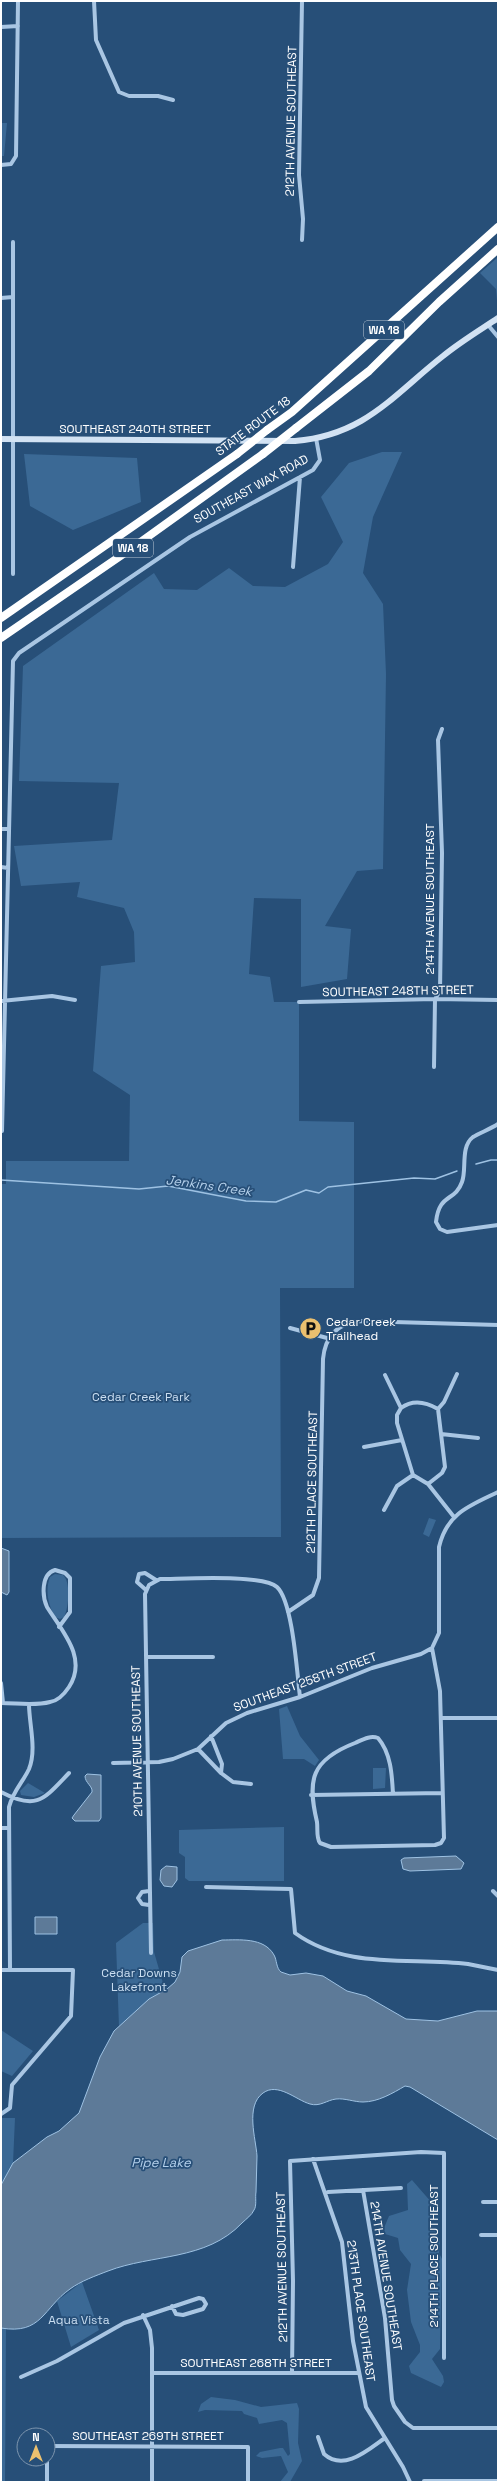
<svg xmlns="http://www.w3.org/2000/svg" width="499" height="2483" font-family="'Space Grotesk',sans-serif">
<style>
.green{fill:#3b6995}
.water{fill:#5d7a98;stroke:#9ec2e3}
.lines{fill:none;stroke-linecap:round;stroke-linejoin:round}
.stream{stroke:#9ec2e3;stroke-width:1.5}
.minor{stroke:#a9c6e3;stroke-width:4}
.secondary{stroke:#d2e2f3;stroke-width:6}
.motorway{stroke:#fff;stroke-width:8}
.motorway-bridge{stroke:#fff;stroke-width:8}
.labels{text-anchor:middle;stroke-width:3.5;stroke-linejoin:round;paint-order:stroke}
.shield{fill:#274f78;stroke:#becad6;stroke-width:1}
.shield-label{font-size:11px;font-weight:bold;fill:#fff}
.street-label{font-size:12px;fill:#fff;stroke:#274f78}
.poi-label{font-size:12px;fill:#fff;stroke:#274f78;text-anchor:start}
.park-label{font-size:12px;fill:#cbdff2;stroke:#274f78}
.water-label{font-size:13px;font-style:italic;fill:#b4d0eb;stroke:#274f78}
</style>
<rect width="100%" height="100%" fill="#274f78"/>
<!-- green -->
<path class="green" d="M 1,123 L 7,123 L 4,156 L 1,156 Z
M 498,257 L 498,312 L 496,289 L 480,273 Z
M 382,452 L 402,452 L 373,517 L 363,573 L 383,604 L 386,674 L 383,869 L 357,871 L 325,926 L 351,929 L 347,979 L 301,987 L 301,899 L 254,898 L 249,974 L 270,977 L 274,1002 L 299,1002 L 299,1121 L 354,1122 L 354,1288 L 280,1288 L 281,1537 L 1,1538 L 1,1184 L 6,1184 L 6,1161 L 129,1161 L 130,1095 L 93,1071 L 101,966 L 135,962 L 134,932 L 124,908 L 77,897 L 80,882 L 21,886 L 14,846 L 112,840 L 119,783 L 19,781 L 23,666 L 154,573 L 164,589 L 197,590 L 229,568 L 253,586 L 285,587 L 328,564 L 343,542 L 321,497 L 349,463 Z
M 24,454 L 137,458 L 141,502 L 73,530 L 30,506 Z
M 429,1518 L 436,1520 L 429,1537 L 423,1534 Z
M 55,1574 L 63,1575 C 71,1582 69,1607 64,1617 L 60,1619 L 55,1617 C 48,1605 45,1590 50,1577 Z
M 287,1706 L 300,1736 L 319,1760 L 315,1766 L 304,1759 L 283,1759 L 279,1709 Z
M 373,1768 L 386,1768 L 385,1788 L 373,1789 Z
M 28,1783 L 45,1793 L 34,1797 L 21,1795 L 20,1791 Z
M 284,1827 L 284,1881 L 189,1881 L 185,1878 L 185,1857 L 179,1853 L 179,1830 Z
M 143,1923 L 153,1923 L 154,1952 L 165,1990 L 149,1999 L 119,2027 L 116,1943 Z
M 1,2030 L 33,2051 L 12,2076 L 1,2071 Z
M 1,2118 L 15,2118 L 13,2163 L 1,2185 Z
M 412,2180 L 432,2203 L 431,2223 L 440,2240 L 439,2253 L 442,2259 L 440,2349 L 432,2359 L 443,2376 L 444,2382 L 441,2387 L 411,2373 L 409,2366 L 420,2352 L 420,2345 L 411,2322 L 407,2290 L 411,2264 L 400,2250 L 398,2238 L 385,2234 L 384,2228 L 389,2216 L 408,2210 L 407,2184 Z
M 82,2282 L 99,2330 L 71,2347 L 57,2301 Z
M 1,2328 L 6,2328 L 5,2482 L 1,2482 Z
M 211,2397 L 235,2400 L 261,2407 L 297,2403 L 299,2409 L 298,2443 L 302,2461 L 290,2482 L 280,2482 L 288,2472 L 281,2456 L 262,2458 L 256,2456 L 260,2452 L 280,2448 L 283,2448 L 288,2456 L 290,2454 L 287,2423 L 282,2420 L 259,2424 L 257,2418 L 244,2414 L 242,2411 L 205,2410 L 198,2412 L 201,2404 Z"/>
<!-- water -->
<path class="water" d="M 1,1548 L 9,1551 L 9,1592 L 7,1595 L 1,1592 Z
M 87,1774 L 101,1775 L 101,1818 L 99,1821 L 75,1821 L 72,1818 L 74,1815 L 92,1792 C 93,1786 85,1783 85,1776 Z
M 456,1856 L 464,1863 L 461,1869 L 410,1871 L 403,1869 L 401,1860 L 404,1858 Z
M 166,1866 L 177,1867 L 177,1880 L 172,1887 L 164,1886 L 160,1880 L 161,1870 Z
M 35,1917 L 57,1917 L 57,1934 L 35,1934 Z
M 222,1940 C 239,1940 264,1937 274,1955 C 277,1960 276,1968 281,1972 L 290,1975 L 306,1973 L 323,1976 L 347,1991 L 366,1996 L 406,2019 L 438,2021 L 477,2011 L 498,2011 L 498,2140 L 410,2087 L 405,2086 C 393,2093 378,2102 363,2102 C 354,2102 345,2098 336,2099 C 327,2100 320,2107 310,2104 C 296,2100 278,2082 263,2093 C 245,2106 256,2139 257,2156 C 257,2168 256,2180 256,2192 C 255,2197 257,2206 254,2210 C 252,2215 246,2219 242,2223 C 206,2261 152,2254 108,2271 C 95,2276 81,2281 70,2289 C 43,2308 42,2335 1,2328 L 1,2185 L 13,2163 L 47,2137 L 59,2131 L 79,2113 L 100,2057 L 114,2031 L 149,1999 L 167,1989 L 175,1982 L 180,1972 L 182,1957 L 188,1951 Z"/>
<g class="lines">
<!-- stream -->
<path class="stream" d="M 476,1164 L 491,1160 L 498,1160
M 1,1180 L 139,1189 L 168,1186 L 246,1201 L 276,1202 L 306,1190 L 319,1193 L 328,1187 L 414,1178 L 435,1179 L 457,1171"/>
<!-- minor -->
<path class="minor" d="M 94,1 L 96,40 L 119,92 L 129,96 L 158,96 L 173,100
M 1,27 L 18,26
M 1,165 L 11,164 L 16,156 L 18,1
M 302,240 L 303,219 L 299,175 L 302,1
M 1,298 L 13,297
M 488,325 L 498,337
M 293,567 L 300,477
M 13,574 L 13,242
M 1,829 L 9,829
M 1,867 L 8,868
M 1,1001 L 52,996 L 75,1000
M 299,1002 L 435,999 L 498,1000
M 434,1067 L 435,999 L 440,991 L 442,853 L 438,740 L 442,729
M 498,1124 C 491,1129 479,1133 473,1137 C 460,1147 467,1169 462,1182 C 455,1202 439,1193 436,1222 L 440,1229 L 447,1232 L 498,1225
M 2,1131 L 13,661 L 19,653 L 190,537 L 313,470 L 320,460 L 316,438
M 290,1328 L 327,1338
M 385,1375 L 401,1408
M 438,1409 C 426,1402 413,1399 401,1408 L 397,1415 L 397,1423 L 413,1475 L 428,1484 L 454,1517
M 441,1434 L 478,1438
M 364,1447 L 402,1440
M 428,1484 L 442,1473 L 445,1467 L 438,1409 L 444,1402 L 457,1374
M 384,1510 L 397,1486 L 413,1475
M 146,1590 L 137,1582 L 139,1574 L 145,1573 L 156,1580
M 288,1612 L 313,1595 L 319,1578 L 323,1359 C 325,1337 336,1324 359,1321 L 498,1325
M 146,1657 L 213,1657
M 1,1683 L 3,1703
M 1,1703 C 17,1703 35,1706 50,1702 C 58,1701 65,1693 69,1687 C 88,1658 62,1631 47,1607 C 42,1596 41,1574 55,1570 L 65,1573 L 70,1578 L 70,1612 L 59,1627
M 441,1718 L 498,1718
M 198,1749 L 221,1773 L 222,1764 L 211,1736
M 113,1763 L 159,1762 L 173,1759 L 198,1749 L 226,1723 L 247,1713 L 300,1697 L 372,1668 L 421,1654 L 432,1648
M 221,1773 L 233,1782 L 251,1784
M 1,1792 C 37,1811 44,1799 69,1773
M 393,1794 C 392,1775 391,1753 378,1738 C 370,1735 362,1740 355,1743 C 311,1760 307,1780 317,1822 C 318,1830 316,1837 320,1843 L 331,1847 L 435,1845 L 441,1843 L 444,1838 L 440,1691 L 432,1648 L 439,1633 L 439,1547 C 447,1513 469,1506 498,1492
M 311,1795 L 442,1793
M 1,1828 L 8,1828
M 206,1887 L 291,1889 L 295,1933 C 346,1970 410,1957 468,1964 C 478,1966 488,1968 498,1970
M 149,1891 L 142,1892 L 138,1898 L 142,1904 L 149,1905
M 493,1891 L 498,1896
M 151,1953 L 145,1594 L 149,1585 L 160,1579 C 182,1579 264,1574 277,1587 C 293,1602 297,1674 300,1697
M 1,1970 L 73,1970 L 71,2016 L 12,2085 L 10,2108 L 1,2114
M 10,1970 L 9,1807 C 13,1791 23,1782 29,1769 C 37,1749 29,1724 29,1704
M 313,2159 L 342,2242 L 353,2341 L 366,2407 L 403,2467 L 410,2482
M 363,2190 L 385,2318 L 392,2400 L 394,2406 L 405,2422 L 413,2428 L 498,2428
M 328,2192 L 401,2188
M 483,2202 L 498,2202
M 481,2235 L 498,2235
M 143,2315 L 150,2330 L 152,2348 L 152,2482
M 153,2373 L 358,2373
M 292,2373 L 293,2281 L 290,2161 L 421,2152 L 444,2153 L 444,2358
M 21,2377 L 57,2361 L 124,2323 L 199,2298 L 203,2299 L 206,2304 L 203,2309 L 183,2315 L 176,2314 L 172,2306
M 318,2437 L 324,2454 C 344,2472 368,2450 385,2438
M 48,2446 L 248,2447 L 248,2482
M 424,2481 L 498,2481
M 47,2482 L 47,2459"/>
<!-- secondary -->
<path class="secondary" d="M 1,439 L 295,441 C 365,435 392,396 443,356 C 460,342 480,330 498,318"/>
<!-- motorway -->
<path class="motorway" d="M 296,428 L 369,371 L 439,302 L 498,249
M 267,430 L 292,412 L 498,227
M 1,618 L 237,454
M 1,638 L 135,546 L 263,454"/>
<!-- motorway-bridge -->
<path class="motorway-bridge" d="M 237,454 L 267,430
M 263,454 L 296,428"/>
</g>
<!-- icons -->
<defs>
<symbol id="parking-disc" viewBox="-11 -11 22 22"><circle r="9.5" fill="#ebc06f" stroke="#274f78"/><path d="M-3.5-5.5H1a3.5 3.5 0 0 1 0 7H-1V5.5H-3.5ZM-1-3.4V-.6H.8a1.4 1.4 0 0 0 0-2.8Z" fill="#111"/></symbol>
</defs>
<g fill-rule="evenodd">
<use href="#parking-disc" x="298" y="1316" width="25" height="25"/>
</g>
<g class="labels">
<!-- shield labels -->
<g class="shield">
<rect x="364" y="321" width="40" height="18" rx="3"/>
<rect x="113" y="539" width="40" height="18" rx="3"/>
</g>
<g class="shield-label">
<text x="384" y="334">WA 18</text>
<text x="133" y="552">WA 18</text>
</g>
<!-- street labels -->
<g class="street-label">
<text transform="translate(291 121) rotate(-89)" y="4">212TH AVENUE SOUTHEAST</text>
<text transform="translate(253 426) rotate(-37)" y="4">STATE ROUTE 18</text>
<text x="135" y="433">SOUTHEAST 240TH STREET</text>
<text transform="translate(251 489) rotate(-29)" y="4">SOUTHEAST WAX ROAD</text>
<text transform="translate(430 899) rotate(-90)" y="4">214TH AVENUE SOUTHEAST</text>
<text transform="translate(398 991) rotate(-1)" y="4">SOUTHEAST 248TH STREET</text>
<text transform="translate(312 1482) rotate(-89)" y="4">212TH PLACE SOUTHEAST</text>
<text transform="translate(305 1682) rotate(-20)" y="4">SOUTHEAST 258TH STREET</text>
<text transform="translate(137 1741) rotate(-91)" y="4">210TH AVENUE SOUTHEAST</text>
<text transform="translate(434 2256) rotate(-90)" y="4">214TH PLACE SOUTHEAST</text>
<text transform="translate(282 2267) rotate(-91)" y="4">212TH AVENUE SOUTHEAST</text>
<text transform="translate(386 2276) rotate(81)" y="4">214TH AVENUE SOUTHEAST</text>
<text transform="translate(361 2311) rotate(82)" y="4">213TH PLACE SOUTHEAST</text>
<text x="256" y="2367">SOUTHEAST 268TH STREET</text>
<text x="148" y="2440">SOUTHEAST 269TH STREET</text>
</g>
<!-- poi labels -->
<g class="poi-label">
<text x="326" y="1326">Cedar Creek<tspan x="326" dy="14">Trailhead</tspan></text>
</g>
<!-- park labels -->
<g class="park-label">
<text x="141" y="1401">Cedar Creek Park</text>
<text x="139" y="1977">Cedar Downs<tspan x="139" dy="14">Lakefront</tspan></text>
<text x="79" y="2324">Aqua Vista</text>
</g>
<!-- water labels -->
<g class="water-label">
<text transform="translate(209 1185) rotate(8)" y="5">Jenkins Creek</text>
<text x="161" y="2167">Pipe Lake</text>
</g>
</g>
<!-- border -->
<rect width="499" height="2483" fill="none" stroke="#ffffff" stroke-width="4"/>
<!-- north arrow -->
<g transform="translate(36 2447)"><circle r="19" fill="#274f78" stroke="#7d95ae"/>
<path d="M0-3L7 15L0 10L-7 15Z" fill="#ebc06f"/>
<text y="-6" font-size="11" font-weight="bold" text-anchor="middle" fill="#ffffff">N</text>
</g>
</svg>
